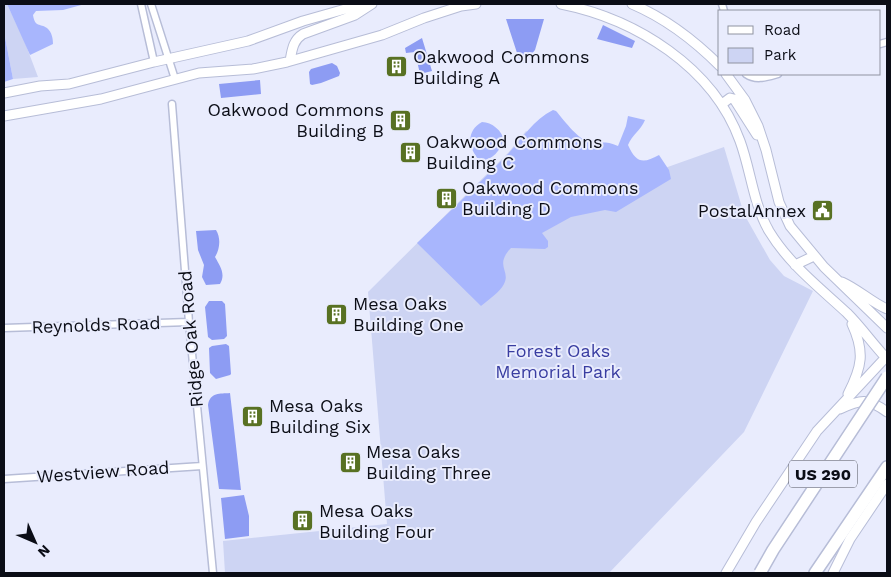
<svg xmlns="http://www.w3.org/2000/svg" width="891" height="577" font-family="'Work Sans',sans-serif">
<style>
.green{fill:#cdd4f3}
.forest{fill:#a8b6fd}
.water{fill:#8d9cf3}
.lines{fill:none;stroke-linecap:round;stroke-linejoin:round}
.minor-casing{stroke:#b7bdd7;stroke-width:9}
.secondary-casing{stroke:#b7bdd7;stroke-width:11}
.motorway-casing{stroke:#b7bdd7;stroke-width:14}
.minor{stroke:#fff;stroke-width:6}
.secondary{stroke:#fff;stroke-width:9}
.motorway{stroke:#fff;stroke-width:11}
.motorway-bridge-casing{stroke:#b7bdd7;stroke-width:14;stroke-linecap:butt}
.motorway-bridge{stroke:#fff;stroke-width:11}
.labels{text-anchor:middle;stroke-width:4;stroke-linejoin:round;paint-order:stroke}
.shield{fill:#e9ecfd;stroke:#4e505b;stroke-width:1}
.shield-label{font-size:16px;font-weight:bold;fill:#0b0d16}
.poi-label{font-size:18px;fill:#0b0d16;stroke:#e9ecfd;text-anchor:start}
.street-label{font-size:18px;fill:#0b0d16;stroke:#e9ecfd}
.park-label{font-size:18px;fill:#393da1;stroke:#e9ecfd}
</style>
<rect width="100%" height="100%" fill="#e9ecfd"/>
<!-- green -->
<path class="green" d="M 4,4 L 7,4 L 24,40 L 38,77 L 13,79 L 4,32 Z
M 526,131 L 617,185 L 724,147 L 744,214 L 770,260 L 784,276 L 813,291 L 744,432 L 609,573 L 225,573 L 223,541 L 387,524 L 368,292 L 508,153 Z"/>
<!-- forest -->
<path class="forest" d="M 7,4 L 85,4 L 63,10 L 36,11 L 33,15 C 35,28 40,23 47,28 C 52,32 53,39 53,44 L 30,55 Z
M 4,32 L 13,79 L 4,82 Z
M 553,110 L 556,111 C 563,119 577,138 587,141 C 599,144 605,140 618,146 L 626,126 L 628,116 L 645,120 C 641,130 632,135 628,145 C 636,163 643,164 659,155 L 669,170 L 671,179 L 616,212 L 605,210 L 571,217 L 542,233 L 548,241 L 548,247 L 545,249 L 511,248 C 494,266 511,270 504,284 C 500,292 488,300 481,306 L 417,243 C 447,214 478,185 507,155 C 522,139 533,120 553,110 Z
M 482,122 C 492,122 502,131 504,140 C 500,151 491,162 479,160 C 468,147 466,131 482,122 Z"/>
<!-- water -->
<path class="water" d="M 506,19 L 544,19 L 535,50 L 524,63 L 520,62 L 519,59 Z
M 603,25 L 635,41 L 632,48 L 597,39 Z
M 422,38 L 432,71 L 420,74 L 415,52 L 406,53 L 405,48 Z
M 332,63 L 337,66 L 340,73 L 339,76 L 321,83 L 312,85 L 310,84 L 309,72 L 311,69 Z
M 260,80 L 261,94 L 221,98 L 219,84 Z
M 216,230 C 221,238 220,249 215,257 C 220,266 226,274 220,284 L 206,285 L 202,277 L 204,265 L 198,250 L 196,231 Z
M 209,301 L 222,301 L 225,304 L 227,336 L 224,339 L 212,340 L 208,337 L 205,307 Z
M 226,344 L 229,346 L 231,374 L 230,375 L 216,379 L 210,373 L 209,348 L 212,346 Z
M 230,393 L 241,490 L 219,489 L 208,405 C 210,392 220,394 230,393 Z
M 244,495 L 249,516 L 249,536 L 225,539 L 221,498 Z"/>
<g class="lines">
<defs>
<path id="minor" d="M 141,4 L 154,62
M 151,4 L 175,79
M 722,4 L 724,11
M 880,44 L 887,42
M 746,74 C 756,81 767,77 778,74
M 172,104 L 189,322 L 213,573
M 4,328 L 189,322
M 4,479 L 202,466"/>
<path id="secondary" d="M 561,4 C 636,19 713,67 740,141 C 751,171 753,203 769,231 C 789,264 819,287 847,313 C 861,327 873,344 887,359
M 632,4 C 665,18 694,40 720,66
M 290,61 C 292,50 293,40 303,34 L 355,15 L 372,4
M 726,74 L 745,100 L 758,126 L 766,150 L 779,202 L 790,226 L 824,267 L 887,328
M 4,93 L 40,86 L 69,84 L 154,62 L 248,41 L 303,21 L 363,4
M 722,104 L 730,98 L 734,99 L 757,135
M 4,116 L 101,99 L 199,73 L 253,69 L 287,62 L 382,35 L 424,18 L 461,6 L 476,4
M 795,265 L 814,256
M 842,282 C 858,289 871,302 887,309
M 848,394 C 862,367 865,352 852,324
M 840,409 C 861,399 868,398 887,412
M 726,573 L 756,522 L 817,431 L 887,356
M 833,573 L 850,539 L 887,484"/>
<path id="motorway" d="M 815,573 L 887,467"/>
</defs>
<!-- minor casing -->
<use href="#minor" class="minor-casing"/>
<!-- secondary casing -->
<use href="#secondary" class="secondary-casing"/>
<!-- motorway casing -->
<use href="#motorway" class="motorway-casing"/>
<!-- minor -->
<use href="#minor" class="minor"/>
<!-- secondary -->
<use href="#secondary" class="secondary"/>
<!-- motorway -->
<use href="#motorway" class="motorway"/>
<defs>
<path id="motorway-bridge" d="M 760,573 L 773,550 L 887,377"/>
</defs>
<!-- motorway-bridge casing -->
<use href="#motorway-bridge" class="motorway-bridge-casing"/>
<!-- motorway-bridge -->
<use href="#motorway-bridge" class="motorway-bridge"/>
</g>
<!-- icons -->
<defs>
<symbol id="building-square" viewBox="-11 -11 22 22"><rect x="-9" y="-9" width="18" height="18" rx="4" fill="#587123" stroke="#e9ecfd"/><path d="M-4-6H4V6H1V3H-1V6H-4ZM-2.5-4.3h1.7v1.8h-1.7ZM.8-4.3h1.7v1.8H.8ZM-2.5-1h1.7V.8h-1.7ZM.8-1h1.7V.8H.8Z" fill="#fff"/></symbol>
<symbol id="civic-square" viewBox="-11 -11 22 22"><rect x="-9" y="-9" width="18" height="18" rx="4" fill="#587123" stroke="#e9ecfd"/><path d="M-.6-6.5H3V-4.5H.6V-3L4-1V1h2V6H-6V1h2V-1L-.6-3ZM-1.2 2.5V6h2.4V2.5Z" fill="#fff"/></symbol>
</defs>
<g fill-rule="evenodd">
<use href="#building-square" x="384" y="54" width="25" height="25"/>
<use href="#building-square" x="388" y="108" width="25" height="25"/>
<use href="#building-square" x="398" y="140" width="25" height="25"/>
<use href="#building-square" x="434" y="186" width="25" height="25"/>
<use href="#civic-square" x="810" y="198" width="25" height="25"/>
<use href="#building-square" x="324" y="302" width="25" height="25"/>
<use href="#building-square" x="240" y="404" width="25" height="25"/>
<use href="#building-square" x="338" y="450" width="25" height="25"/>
<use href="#building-square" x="290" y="508" width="25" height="25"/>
</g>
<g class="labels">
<!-- shield labels -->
<rect class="shield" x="789" y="460.5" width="68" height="27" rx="4"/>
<g class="shield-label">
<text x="823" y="480">US 290</text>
</g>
<!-- poi labels -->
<g class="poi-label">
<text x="413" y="63">Oakwood Commons<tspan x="413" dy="21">Building A</tspan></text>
<text x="384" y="116" text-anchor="end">Oakwood Commons<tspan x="384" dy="21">Building B</tspan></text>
<text x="426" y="148">Oakwood Commons<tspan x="426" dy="21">Building C</tspan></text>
<text x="462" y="194">Oakwood Commons<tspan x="462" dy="21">Building D</tspan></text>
<text x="806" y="217" text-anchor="end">PostalAnnex</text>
<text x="353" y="310">Mesa Oaks<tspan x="353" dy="21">Building One</tspan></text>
<text x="269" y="412">Mesa Oaks<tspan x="269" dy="21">Building Six</tspan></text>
<text x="366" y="458">Mesa Oaks<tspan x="366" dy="21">Building Three</tspan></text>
<text x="319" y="517">Mesa Oaks<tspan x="319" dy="21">Building Four</tspan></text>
</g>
<!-- street labels -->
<g class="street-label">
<text transform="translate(96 325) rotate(-2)" y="6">Reynolds Road</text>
<text transform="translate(191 339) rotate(-95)" y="6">Ridge Oak Road</text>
<text transform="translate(103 472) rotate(-4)" y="6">Westview Road</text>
</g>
<!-- park labels -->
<g class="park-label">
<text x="558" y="357">Forest Oaks<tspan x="558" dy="21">Memorial Park</tspan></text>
</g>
</g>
<!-- border -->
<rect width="891" height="577" fill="none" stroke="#0b0d16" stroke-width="10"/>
<!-- legend -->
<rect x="718" y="10" width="162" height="65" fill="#e9ecfd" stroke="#9093a1"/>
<rect x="728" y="26" width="25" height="8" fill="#ffffff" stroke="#9093a1"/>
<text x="764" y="35" font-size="15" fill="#0b0d16">Road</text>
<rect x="728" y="48" width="25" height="15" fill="#cdd4f3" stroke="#9093a1"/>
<text x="764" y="60" font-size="15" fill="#0b0d16">Park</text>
<!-- north arrow -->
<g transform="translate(35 542) rotate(135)" stroke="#e9ecfd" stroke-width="4" paint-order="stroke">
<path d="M0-4L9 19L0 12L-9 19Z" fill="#0b0d16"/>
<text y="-8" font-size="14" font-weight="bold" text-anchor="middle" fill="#0b0d16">N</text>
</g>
</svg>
